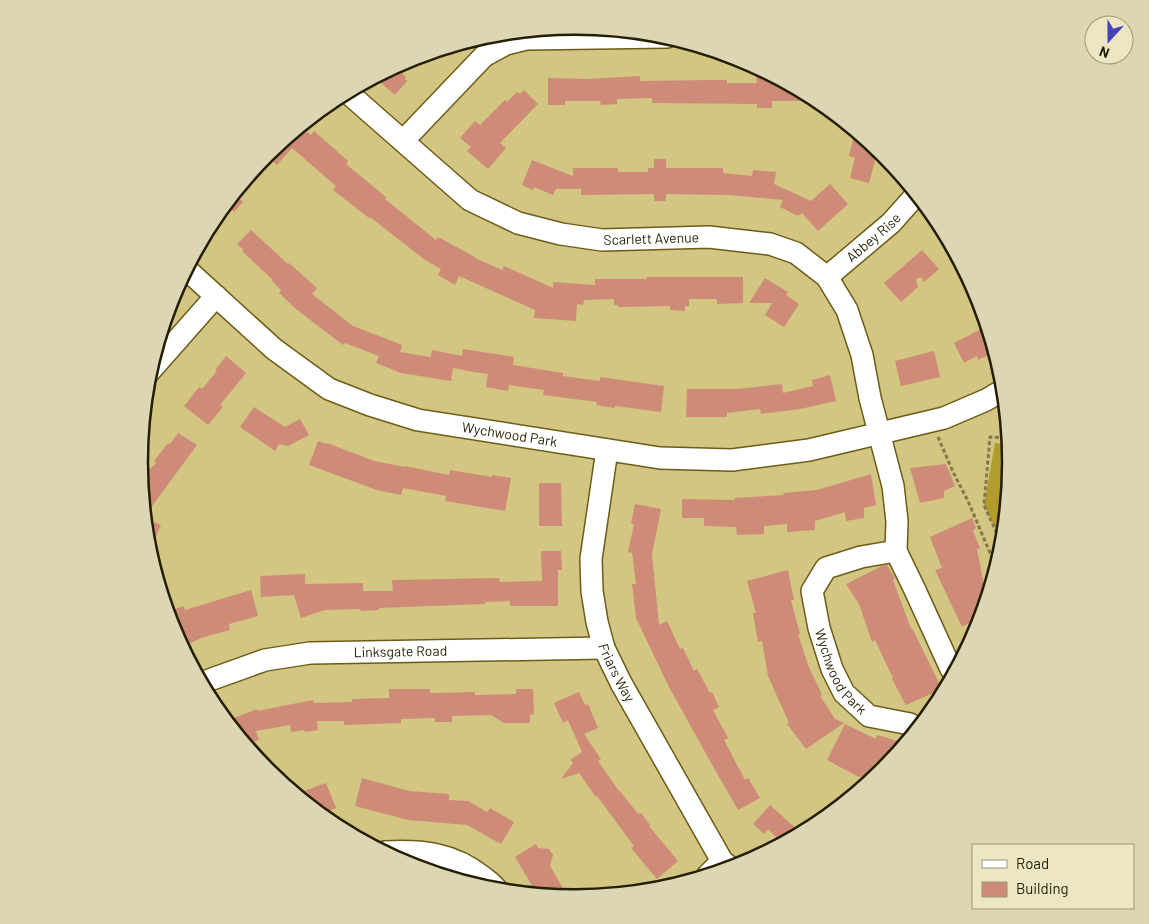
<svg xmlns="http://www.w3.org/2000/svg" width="1149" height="924" font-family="Barlow,sans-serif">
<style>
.green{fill:#b29c2d}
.building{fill:#ce8b77}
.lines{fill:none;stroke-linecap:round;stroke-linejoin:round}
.minor-casing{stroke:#6b5d18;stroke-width:24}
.path{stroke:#837948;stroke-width:3;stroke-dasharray:4 2.5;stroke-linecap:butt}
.minor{stroke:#fff;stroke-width:21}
.labels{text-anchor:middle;stroke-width:4;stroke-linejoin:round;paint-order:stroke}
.street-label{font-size:14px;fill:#241e03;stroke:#ece6c5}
.rim{fill:none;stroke:#241e03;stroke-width:2.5}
</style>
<rect width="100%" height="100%" fill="#d3c582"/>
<!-- green -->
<path class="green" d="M 995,443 L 1008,444 L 1010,462 L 1002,542 L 984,505 Z"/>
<!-- building -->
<path class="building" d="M 395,66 L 406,77 L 405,79 L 407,81 L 395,95 L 374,77 Z
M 769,74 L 818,101 L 772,101 L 772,108 L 757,108 L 757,104 L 652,103 L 652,98 L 617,99 L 617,104 L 601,105 L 600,101 L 565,101 L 565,105 L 548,105 L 548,78 L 589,79 L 640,76 L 640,81 L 710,80 L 727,80 L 727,83 L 757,83 L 756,75 Z
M 524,90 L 538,104 L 500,143 L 506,148 L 488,169 L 467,151 L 471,147 L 460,138 L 475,121 L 480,125 L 505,100 L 507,102 L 517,92 L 520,94 Z
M 307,121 L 312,126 L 307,132 L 311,135 L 314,131 L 348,161 L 346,164 L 386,197 L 385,199 L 436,240 L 438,237 L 475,257 L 475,258 L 502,270 L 504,266 L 553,288 L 553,282 L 595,285 L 595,279 L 647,279 L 647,277 L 743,277 L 743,303 L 717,304 L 717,299 L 689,299 L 689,306 L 685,306 L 685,311 L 670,310 L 670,306 L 618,307 L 618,305 L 614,305 L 614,299 L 584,300 L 583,305 L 577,304 L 576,321 L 534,318 L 535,310 L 459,276 L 455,285 L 438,275 L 441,269 L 425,260 L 370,217 L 369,218 L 333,190 L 336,186 L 292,148 L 277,165 L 266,155 Z
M 853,139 L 869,143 L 878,150 L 869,183 L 850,178 L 855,158 L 849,156 Z
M 654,159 L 666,159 L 666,168 L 723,168 L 723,173 L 752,176 L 753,170 L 776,172 L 774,184 L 811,201 L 830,184 L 848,204 L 818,231 L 802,213 L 798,216 L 780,207 L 783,200 L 729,195 L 666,194 L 666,201 L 654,201 L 654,194 L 581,195 L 581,189 L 556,189 L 553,195 L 534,187 L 533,190 L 522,185 L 532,160 L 573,176 L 573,168 L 618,168 L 618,172 L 648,172 L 648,168 L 654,168 Z
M 234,193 L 243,202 L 234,212 L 226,204 Z
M 251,230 L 288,264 L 289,263 L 317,288 L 312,294 L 353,326 L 402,345 L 400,352 L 431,357 L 432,350 L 462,356 L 463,349 L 514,357 L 513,365 L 563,373 L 563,376 L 600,381 L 600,377 L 664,386 L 661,412 L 615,406 L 615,408 L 596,405 L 597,402 L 543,395 L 544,390 L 509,385 L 508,391 L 486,387 L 488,374 L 474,372 L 453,368 L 451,381 L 401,373 L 376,363 L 379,356 L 345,343 L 343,345 L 296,309 L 279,293 L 281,290 L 272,281 L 273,280 L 242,251 L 244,250 L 237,244 Z
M 922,250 L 939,269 L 924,282 L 921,277 L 916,279 L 918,287 L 901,302 L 884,283 Z
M 765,278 L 788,292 L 786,295 L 799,304 L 784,327 L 765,315 L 772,303 L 749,303 Z
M 987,326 L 994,352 L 978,360 L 977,356 L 964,363 L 954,343 Z
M 934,351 L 940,377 L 901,386 L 895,361 Z
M 226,356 L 246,373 L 220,405 L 223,407 L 208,425 L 184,406 L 199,387 L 202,389 L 217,371 L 215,370 Z
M 830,375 L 836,401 L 800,409 L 761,414 L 760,409 L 727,413 L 727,417 L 686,417 L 687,389 L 737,389 L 782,384 L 783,393 L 813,386 L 812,380 Z
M 254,407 L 285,427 L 300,419 L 309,435 L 288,446 L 279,444 L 275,451 L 240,427 Z
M 178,433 L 197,445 L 144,517 L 141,483 L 149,472 L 149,470 L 156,463 L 154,461 L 168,443 L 170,444 Z
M 318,441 L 326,444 L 327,443 L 374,461 L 405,467 L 405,466 L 449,475 L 450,470 L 492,477 L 492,475 L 511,478 L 505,511 L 445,501 L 446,496 L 403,488 L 401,495 L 377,490 L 309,465 Z
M 946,464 L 955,486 L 944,491 L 944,498 L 920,503 L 910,468 Z
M 871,474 L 876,505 L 864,508 L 864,518 L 846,521 L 845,512 L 815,521 L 815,530 L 787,532 L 787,524 L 764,526 L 764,534 L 737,535 L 736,527 L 704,526 L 704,518 L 682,518 L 682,499 L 735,500 L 735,498 L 784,495 L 783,493 L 817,490 Z
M 539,483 L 561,483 L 562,526 L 539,526 Z
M 635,504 L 661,509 L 652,554 L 659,625 L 667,621 L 680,649 L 683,648 L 694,671 L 697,669 L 710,693 L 712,692 L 719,707 L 713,710 L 728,738 L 724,740 L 745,780 L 748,778 L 760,798 L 738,810 L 710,761 L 668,685 L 636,618 L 632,584 L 636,584 L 632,553 L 628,552 L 634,524 L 631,524 Z
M 144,518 L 161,525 L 149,552 L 147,547 Z
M 972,518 L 976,528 L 973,531 L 980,548 L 977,549 L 984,585 L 992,581 L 977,629 L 974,634 L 969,623 L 962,627 L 935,570 L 942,568 L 930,537 Z
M 541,551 L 561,551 L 562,570 L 558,570 L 558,606 L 510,606 L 510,601 L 485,602 L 485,604 L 379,608 L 379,610 L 361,611 L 360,609 L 325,610 L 301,618 L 294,595 L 261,597 L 260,576 L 305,574 L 305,584 L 363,583 L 363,591 L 393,591 L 392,580 L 499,578 L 500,582 L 542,581 Z
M 887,565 L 895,578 L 893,580 L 911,629 L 912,628 L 942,689 L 906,705 L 892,679 L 893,678 L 875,640 L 872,642 L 859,604 L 846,584 L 882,566 Z
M 788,570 L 794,600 L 791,600 L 800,634 L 798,634 L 808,665 L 822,695 L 820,696 L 835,719 L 844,723 L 806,749 L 787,724 L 789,723 L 768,676 L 762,641 L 758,642 L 753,613 L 756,613 L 747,581 Z
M 251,590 L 258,616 L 229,624 L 230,630 L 204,637 L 181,647 L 172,628 L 167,613 L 183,606 L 185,610 Z
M 389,689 L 430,689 L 430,693 L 475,692 L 475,695 L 516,694 L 516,689 L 533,689 L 534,714 L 530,715 L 530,723 L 504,723 L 491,715 L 452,716 L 452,722 L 435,722 L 435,718 L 401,719 L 401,723 L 344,725 L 344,721 L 317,721 L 318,730 L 305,732 L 304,730 L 291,732 L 290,725 L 256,731 L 259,740 L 246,745 L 226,721 L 257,709 L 257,711 L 313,700 L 314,703 L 352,702 L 352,699 L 389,698 Z
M 579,692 L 585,705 L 588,704 L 598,728 L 584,734 L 601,759 L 598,761 L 619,791 L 620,791 L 638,814 L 641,813 L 650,825 L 649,826 L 678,861 L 657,879 L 631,848 L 634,846 L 597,796 L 596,797 L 579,773 L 561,779 L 573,763 L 570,760 L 582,752 L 568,720 L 563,723 L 554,703 Z
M 845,724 L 876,739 L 877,735 L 905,743 L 882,770 L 870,780 L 857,776 L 827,760 Z
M 362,778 L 409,791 L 449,794 L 449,800 L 468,801 L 487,812 L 490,808 L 514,822 L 501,844 L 467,825 L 408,820 L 355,806 Z
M 326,783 L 336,808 L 320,814 L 296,794 Z
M 770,805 L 801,833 L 782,843 L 768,829 L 764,834 L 753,824 Z
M 536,844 L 538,848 L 549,849 L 553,855 L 550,866 L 568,897 L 537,894 L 515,857 Z"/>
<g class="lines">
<defs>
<g id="minor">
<path id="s1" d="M 347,92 L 470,200 L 518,223 L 561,234 L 602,240 L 709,237 L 770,244 L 796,253 L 827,277 L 847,310 L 862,355 L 870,398 L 893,486 L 897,521 L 896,551 L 861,557 L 826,568 L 812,591 L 819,628 L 832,669 L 844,693 L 869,716 L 910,724"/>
<path d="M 403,141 L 484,56 L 506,44 L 526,39 L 667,37"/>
<path id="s2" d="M 186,269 L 274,349 L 329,389 L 370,405 L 418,420 L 660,458 L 732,460 L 809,450 L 944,418 L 986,400 L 1003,390"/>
<path id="s3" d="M 827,277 L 891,223 L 916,195"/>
<path d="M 149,372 L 216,296"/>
<path id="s4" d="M 607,450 L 591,559 L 592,591 L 597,622 L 604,648 L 621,683 L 722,861 L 731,868"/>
<path d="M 896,551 L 914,588 L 951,669"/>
<path id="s5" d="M 201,683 L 265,660 L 310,653 L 604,648"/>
<path d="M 385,852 C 422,850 453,853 483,877 C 488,881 494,885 497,890"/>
<path d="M 708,875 L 722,861"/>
</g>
</defs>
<!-- minor casing -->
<use href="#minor" class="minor-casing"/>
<!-- path -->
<path class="path" d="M 938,437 L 953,472 L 968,501 L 996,567
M 1003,531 L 1004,530
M 1002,545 L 984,505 L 990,437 L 1008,438
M 926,716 L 937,704"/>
<!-- minor -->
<use href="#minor" class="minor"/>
</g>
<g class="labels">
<!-- street labels -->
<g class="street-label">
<text dy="5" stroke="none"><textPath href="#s3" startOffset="61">Abbey Rise</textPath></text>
<text dy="5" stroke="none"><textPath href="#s1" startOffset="352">Scarlett Avenue</textPath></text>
<text dy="5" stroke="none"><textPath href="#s2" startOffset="374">Wychwood Park</textPath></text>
<text dy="5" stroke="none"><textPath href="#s5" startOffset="204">Linksgate Road</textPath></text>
<text dy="5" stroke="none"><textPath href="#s1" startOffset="1010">Wychwood Park</textPath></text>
<text dy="5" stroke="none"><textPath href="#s4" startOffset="228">Friars Way</textPath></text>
</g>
</g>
<!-- crop -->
<path d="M0 0H1149V924H0ZM148 462a427 427 0 1 1 854 0a427 427 0 1 1-854 0Z" fill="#dcd6b5" fill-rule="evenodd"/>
<path class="rim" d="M148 462a427 427 0 1 1 854 0a427 427 0 1 1-854 0Z"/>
<!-- legend -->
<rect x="972" y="844" width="162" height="65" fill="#ece6c5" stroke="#9c9677"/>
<rect x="982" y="860" width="25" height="8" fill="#ffffff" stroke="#9c9677"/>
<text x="1016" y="869" font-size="15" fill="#241e03">Road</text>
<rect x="982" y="882" width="25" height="15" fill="#ce8b77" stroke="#9c9677"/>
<text x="1016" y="894" font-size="15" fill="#241e03">Building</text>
<!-- north arrow -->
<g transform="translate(1109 40) rotate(201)"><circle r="24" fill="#ece6c5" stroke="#9c9677"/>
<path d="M0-4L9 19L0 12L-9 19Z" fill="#4643b9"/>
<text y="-8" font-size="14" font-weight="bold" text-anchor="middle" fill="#241e03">N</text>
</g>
</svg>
